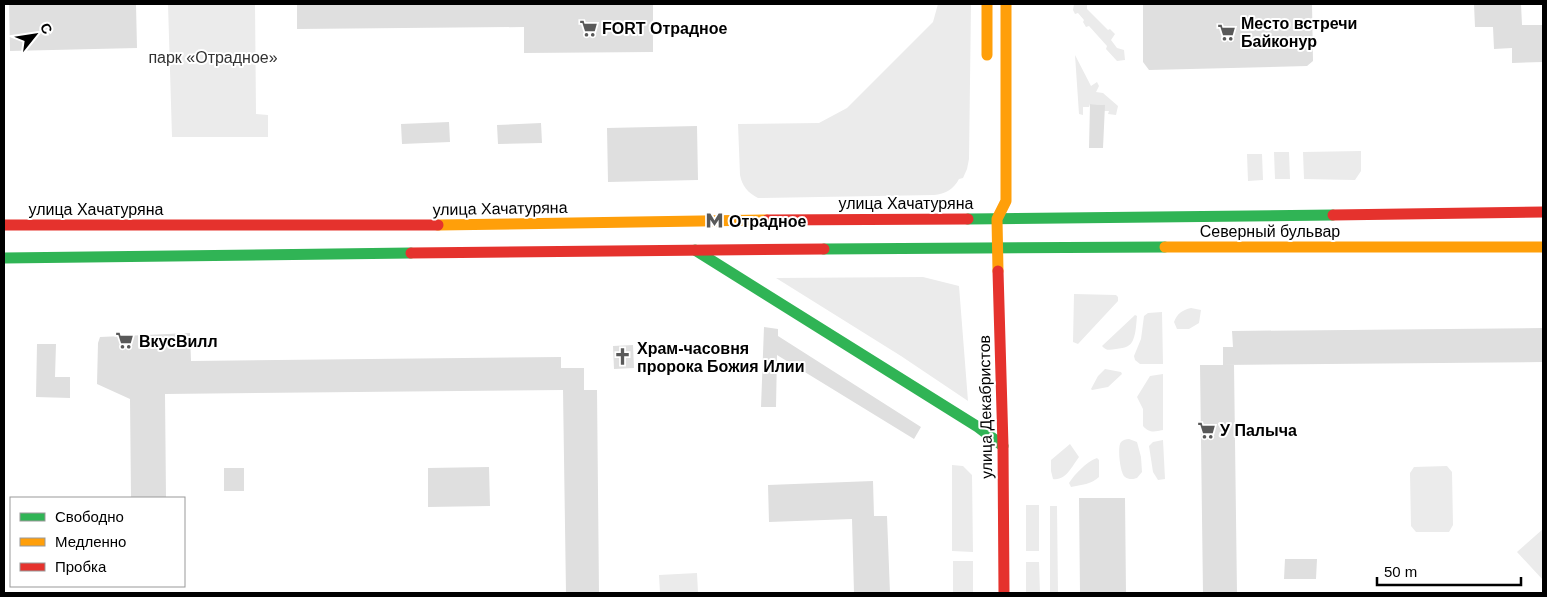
<svg xmlns="http://www.w3.org/2000/svg" width="1547" height="597" font-family="Helvetica,sans-serif">
<style>
.green{fill:#ebebeb}
.building{fill:#dfdfdf}
.lines{fill:none;stroke-linecap:round;stroke-linejoin:round}
.fast{stroke:#30b455;stroke-width:11}
.slow{stroke:#ff9f0a;stroke-width:11}
.jam{stroke:#e5322d;stroke-width:11}
.labels{text-anchor:middle;stroke-width:4;stroke-linejoin:round;paint-order:stroke}
.poi-label{font-size:16px;font-weight:bold;fill:#000;stroke:#fff;text-anchor:start}
.park-label{font-size:16px;fill:#323232;stroke:#fff}
.street-label{font-size:16px;fill:#000;stroke:#fff}
</style>
<rect width="100%" height="100%" fill="#fff"/>
<!-- green -->
<path class="green" d="M 168,4 L 255,4 L 256,114 L 268,115 L 268,137 L 172,137 Z
M 938,4 L 971,4 L 969,159 L 967,169 L 963,178 L 959,179 C 954,189 945,194 934,195 L 758,198 C 748,193 742,186 740,175 L 738,124 L 819,123 L 847,108 L 933,22 Z
M 1074,4 L 1087,4 L 1087,9 L 1108,30 L 1110,29 L 1115,34 L 1111,40 L 1117,48 L 1124,50 L 1125,60 L 1117,61 L 1106,49 L 1107,46 L 1089,26 L 1086,27 L 1083,22 L 1084,20 L 1078,13 L 1075,14 L 1073,10 Z
M 1075,55 L 1091,86 L 1097,82 L 1099,86 L 1096,92 L 1103,93 L 1118,106 L 1116,115 L 1108,114 L 1109,111 L 1104,111 L 1104,105 L 1090,104 L 1089,107 L 1083,107 L 1083,115 L 1079,114 Z
M 1361,151 L 1361,171 L 1355,180 L 1304,179 L 1303,152 Z
M 1274,152 L 1289,152 L 1290,179 L 1275,179 Z
M 1247,154 L 1262,154 L 1263,180 L 1248,181 Z
M 923,277 L 959,286 L 968,401 L 901,356 L 776,278 Z
M 1074,294 L 1116,295 L 1118,297 L 1118,301 L 1078,344 L 1073,342 Z
M 1191,308 L 1201,310 L 1199,323 L 1189,329 L 1177,329 L 1174,322 C 1177,314 1182,310 1191,308 Z
M 1162,312 L 1163,364 L 1140,364 L 1135,360 L 1134,356 L 1141,339 L 1144,316 L 1148,313 Z
M 1135,315 L 1137,316 C 1136,325 1136,342 1128,346 C 1125,348 1120,348 1116,349 C 1110,350 1106,351 1102,346 Z
M 1105,369 L 1121,372 L 1122,374 L 1108,387 L 1092,390 L 1091,389 L 1098,376 Z
M 1163,374 L 1163,430 C 1154,432 1149,433 1143,426 L 1143,409 L 1137,397 L 1150,376 Z
M 1129,439 L 1137,442 L 1141,457 L 1142,472 L 1137,478 C 1134,479 1129,480 1125,477 C 1120,474 1117,446 1121,442 C 1123,440 1126,439 1129,439 Z
M 1163,440 L 1165,479 L 1158,480 L 1153,472 L 1149,446 L 1153,442 Z
M 1070,444 L 1079,457 C 1072,466 1066,481 1053,479 L 1051,471 L 1051,460 Z
M 1097,458 L 1099,460 L 1099,477 C 1092,484 1081,485 1071,487 L 1069,483 C 1075,474 1086,462 1097,458 Z
M 952,465 L 963,466 L 972,475 L 973,552 L 952,551 Z
M 1447,466 L 1452,472 L 1453,525 L 1449,532 L 1416,532 L 1411,526 L 1410,473 L 1414,467 Z
M 1026,505 L 1039,505 L 1039,551 L 1026,551 Z
M 1050,506 L 1057,506 L 1058,593 L 1050,593 Z
M 1543,529 L 1543,580 L 1517,552 Z
M 953,561 L 973,561 L 973,593 L 953,593 Z
M 1026,562 L 1039,562 L 1040,593 L 1026,593 Z
M 697,573 L 698,593 L 660,593 L 659,575 Z"/>
<!-- building -->
<path class="building" d="M 9,4 L 136,4 L 137,48 L 10,51 Z
M 297,4 L 653,4 L 653,52 L 524,53 L 524,27 L 297,29 Z
M 1143,4 L 1312,4 L 1313,61 L 1307,66 L 1149,70 L 1143,62 Z
M 1474,4 L 1521,4 L 1522,25 L 1543,25 L 1543,62 L 1512,63 L 1512,48 L 1494,49 L 1493,27 L 1475,27 Z
M 1090,104 L 1105,105 L 1103,148 L 1089,148 Z
M 449,122 L 450,142 L 402,144 L 401,124 Z
M 541,123 L 542,143 L 498,144 L 497,125 Z
M 697,126 L 698,180 L 608,182 L 607,128 Z
M 764,327 L 778,329 L 778,336 L 921,427 L 914,439 L 777,355 L 776,407 L 761,407 Z
M 1543,328 L 1543,362 L 1223,365 L 1223,347 L 1233,347 L 1232,331 Z
M 190,333 L 191,361 L 561,357 L 561,368 L 584,368 L 584,390 L 597,390 L 599,593 L 566,593 L 563,390 L 165,394 L 166,498 L 131,498 L 130,399 L 97,384 L 98,343 L 100,337 Z
M 37,344 L 56,344 L 55,377 L 70,377 L 70,398 L 36,397 Z
M 633,345 L 634,368 L 614,369 L 613,346 Z
M 1200,365 L 1234,365 L 1237,593 L 1203,593 Z
M 489,467 L 490,506 L 428,507 L 428,468 Z
M 224,468 L 244,468 L 244,491 L 224,491 Z
M 873,481 L 874,516 L 887,516 L 890,593 L 854,593 L 852,519 L 769,522 L 768,485 Z
M 1079,498 L 1125,498 L 1126,593 L 1080,593 Z
M 1285,559 L 1317,559 L 1316,579 L 1284,579 Z"/>
<g class="lines">
<!-- fast -->
<path class="fast" d="M 968,219 L 1333,215
M 824,249 L 1165,247
M 695,250 L 978,427 L 1003,446
M 4,258 L 411,253"/>
<!-- slow -->
<path class="slow" d="M 987,4 L 987,55
M 438,225 L 767,220
M 1165,247 L 1543,247
M 998,271 L 997,219 L 1006,201 L 1006,4"/>
<!-- jam -->
<path class="jam" d="M 1333,215 L 1543,212
M 767,220 L 968,219
M 4,225 L 438,225
M 411,253 L 824,249
M 998,271 L 1003,446 L 1004,593"/>
</g>
<!-- icons -->
<defs>
<symbol id="supermarket-bare" viewBox="-9 -9 18 18"><path d="M-6-5.5h2.5l.6 2H6L4.5 2H-2.5L-4.4-4H-6ZM-1.5 3.2a1.3 1.3 0 1 0 .1 0ZM3 3.2a1.3 1.3 0 1 0 .1 0Z" fill="#595959" stroke="#fff" stroke-width="2.5" paint-order="stroke"/></symbol>
<symbol id="metro-bare" viewBox="-9 -9 18 18"><path d="M-5.5 5V-5H-3L0 0L3-5H5.5V5H3V-.5L0 4L-3-.5V5Z" fill="#595959" stroke="#fff" stroke-width="2.5" paint-order="stroke"/></symbol>
<symbol id="church-bare" viewBox="-9 -9 18 18"><path d="M-1.2-6h2.4v3.5h3.3v2.4h-3.3V6h-2.4V-.1h-3.3v-2.4h3.3Z" fill="#595959" stroke="#fff" stroke-width="2.5" paint-order="stroke"/></symbol>
</defs>
<g fill-rule="evenodd">
<use href="#supermarket-bare" x="576" y="16" width="25" height="25"/>
<use href="#supermarket-bare" x="1214" y="20" width="25" height="25"/>
<use href="#metro-bare" x="702" y="208" width="25" height="25"/>
<use href="#supermarket-bare" x="112" y="328" width="25" height="25"/>
<use href="#church-bare" x="610" y="344" width="25" height="25"/>
<use href="#supermarket-bare" x="1194" y="418" width="25" height="25"/>
</g>
<g class="labels">
<!-- poi labels -->
<g class="poi-label">
<text x="1241" y="29">Место встречи<tspan x="1241" dy="18">Байконур</tspan></text>
<text x="602" y="34">FORT Отрадное</text>
<text x="729" y="227">Отрадное</text>
<text x="139" y="347">ВкусВилл</text>
<text x="637" y="354">Храм-часовня<tspan x="637" dy="18">пророка Божия Илии</tspan></text>
<text x="1220" y="436">У Палыча</text>
</g>
<!-- park labels -->
<g class="park-label">
<text x="213" y="63">парк «Отрадное»</text>
</g>
<!-- street labels -->
<g class="street-label">
<text x="906" y="209">улица Хачатуряна</text>
<text transform="translate(500 208) rotate(-1)" y="6">улица Хачатуряна</text>
<text x="96" y="215">улица Хачатуряна</text>
<text x="1270" y="237">Северный бульвар</text>
<text transform="translate(985 407) rotate(-91)" y="6">улица Декабристов</text>
</g>
</g>
<!-- border -->
<rect width="1547" height="597" fill="none" stroke="#000000" stroke-width="10"/>
<!-- legend -->
<rect x="10" y="497" width="175" height="90" fill="#ffffff" stroke="#999999"/>
<rect x="20" y="513" width="25" height="8" fill="#30b455" stroke="#999999"/>
<text x="55" y="522" font-size="15" fill="#000000">Свободно</text>
<rect x="20" y="538" width="25" height="8" fill="#ff9f0a" stroke="#999999"/>
<text x="55" y="547" font-size="15" fill="#000000">Медленно</text>
<rect x="20" y="563" width="25" height="8" fill="#e5322d" stroke="#999999"/>
<text x="55" y="572" font-size="15" fill="#000000">Пробка</text>
<!-- north arrow -->
<g transform="translate(35 35) rotate(60)" stroke="#ffffff" stroke-width="4" paint-order="stroke">
<path d="M0-4L9 19L0 12L-9 19Z" fill="#000000"/>
<text y="-8" font-size="14" font-weight="bold" text-anchor="middle" fill="#000000">С</text>
</g>
<!-- scale -->
<path d="M1377 577v8h144v-8" fill="none" stroke="#000000" stroke-width="2.5"/>
<text x="1384" y="577" font-size="15" fill="#000000" stroke="#ffffff" stroke-width="4" paint-order="stroke">50 m</text>
</svg>
